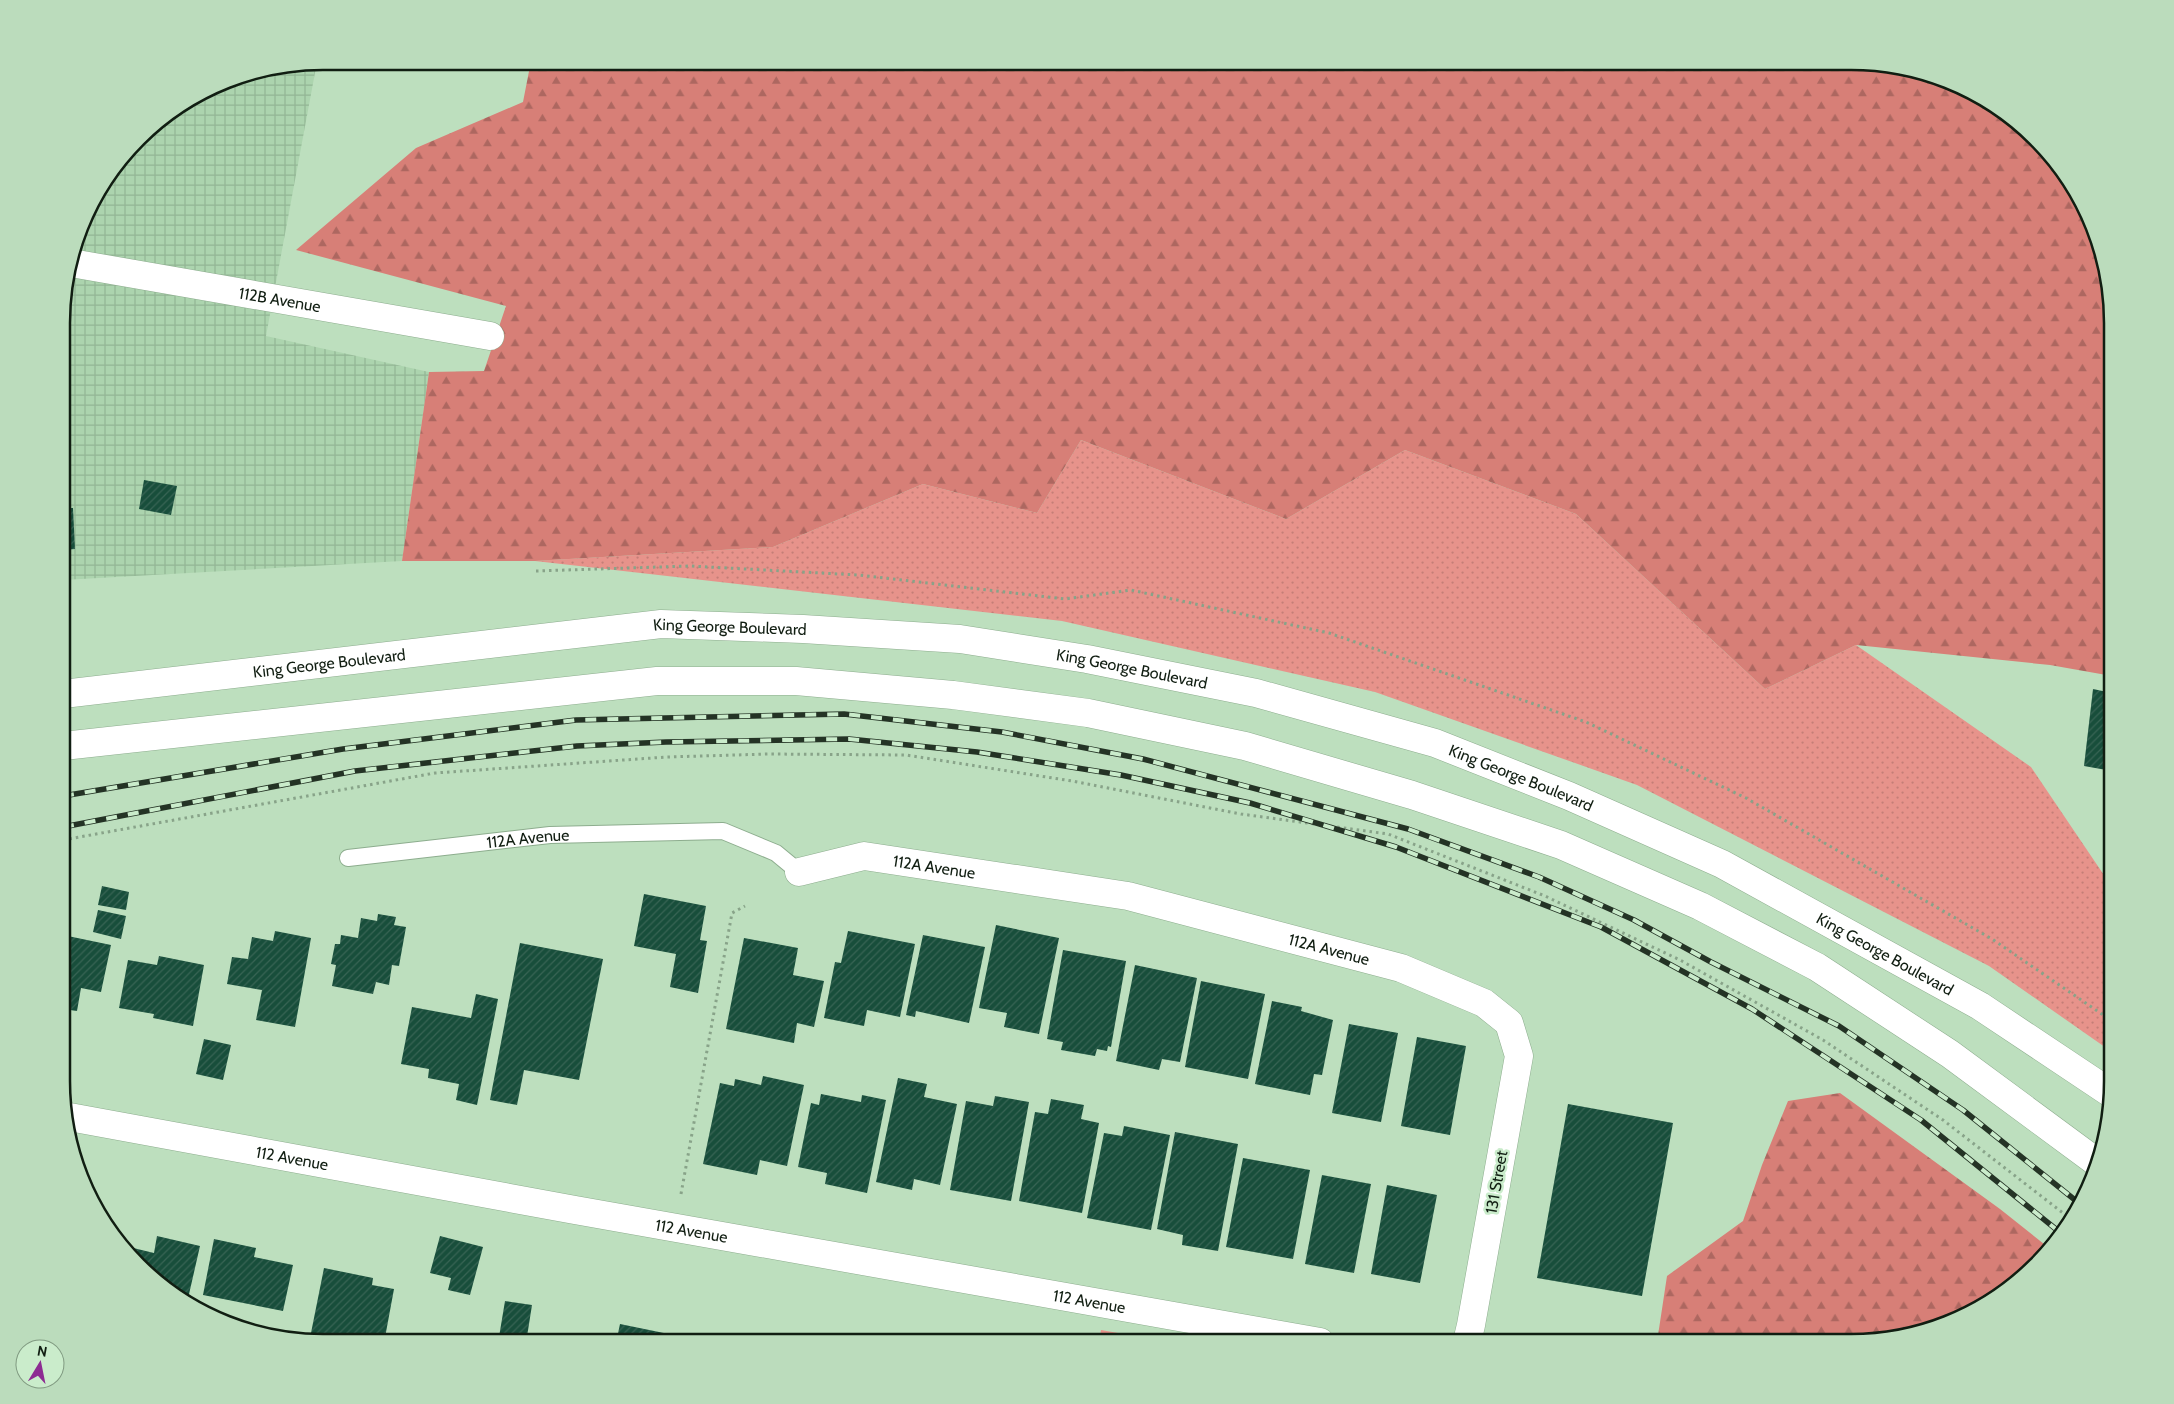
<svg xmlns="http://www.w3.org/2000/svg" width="2174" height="1404" font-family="Cabin,sans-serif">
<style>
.industrial{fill:url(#industrial-grid)}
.grass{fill:url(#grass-dots)}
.forest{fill:url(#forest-firs)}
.park{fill:#e7938b}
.building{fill:url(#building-hatch)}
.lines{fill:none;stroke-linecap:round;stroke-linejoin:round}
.lane-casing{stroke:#8dad8e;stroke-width:18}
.street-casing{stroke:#8dad8e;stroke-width:29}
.primary-casing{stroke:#8dad8e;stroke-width:29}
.path{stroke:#88a389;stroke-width:3;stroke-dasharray:2.5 4;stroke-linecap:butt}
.lane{stroke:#fff;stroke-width:16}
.street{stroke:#fff;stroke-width:28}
.primary{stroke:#fff;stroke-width:28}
.rail-casing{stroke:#243325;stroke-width:5.5}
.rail{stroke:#caeccb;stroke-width:4;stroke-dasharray:11;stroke-linecap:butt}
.labels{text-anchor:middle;stroke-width:5;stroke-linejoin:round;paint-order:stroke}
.street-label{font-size:16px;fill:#111e12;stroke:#caeccb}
.rim{fill:none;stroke:#111e12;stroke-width:2.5}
</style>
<defs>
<pattern id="industrial-grid" width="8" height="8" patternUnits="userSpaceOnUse" patternTransform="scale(1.25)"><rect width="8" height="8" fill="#acd4ae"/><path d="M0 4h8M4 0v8" fill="none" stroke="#93b695"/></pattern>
<pattern id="grass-dots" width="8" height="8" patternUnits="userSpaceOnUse" patternTransform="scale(1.25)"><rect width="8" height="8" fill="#e7938b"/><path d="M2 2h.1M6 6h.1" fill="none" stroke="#c57e77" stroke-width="1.8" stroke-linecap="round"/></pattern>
<pattern id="forest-firs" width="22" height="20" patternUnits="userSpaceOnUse" patternTransform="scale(1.25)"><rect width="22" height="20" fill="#d77f77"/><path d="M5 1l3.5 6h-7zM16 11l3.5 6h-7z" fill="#ad6760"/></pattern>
<pattern id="building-hatch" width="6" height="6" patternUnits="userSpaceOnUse" patternTransform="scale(1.25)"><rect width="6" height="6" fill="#184e3b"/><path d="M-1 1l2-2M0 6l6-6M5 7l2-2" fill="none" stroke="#386454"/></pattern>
</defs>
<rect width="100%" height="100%" fill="#bddfbe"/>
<!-- industrial -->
<path class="industrial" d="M 317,62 L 266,336 L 429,372 L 402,561 L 63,580 L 63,289 L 88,207 L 150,126 L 223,81 Z"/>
<!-- grass -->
<path class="grass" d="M 1081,440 L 1286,519 L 1405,450 L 1576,514 L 1765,689 L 1856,645 L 2031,767 L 2112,887 L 2112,1052 L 1989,966 L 1637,785 L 1375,692 L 1062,621 L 535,561 L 773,547 L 923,484 L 1037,513 Z"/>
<!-- forest -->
<path class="forest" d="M 531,61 L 1851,61 L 1919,70 L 1996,105 L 2036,138 L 2078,192 L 2104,255 L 2112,306 L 2112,676 L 2050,665 L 1856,645 L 1765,689 L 1576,514 L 1405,450 L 1286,519 L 1081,440 L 1037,513 L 923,484 L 773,547 L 535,561 L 402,561 L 429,372 L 484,371 L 506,306 L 296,250 L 416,148 L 523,102 Z
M 1840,1093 L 2000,1209 L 2049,1248 L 2024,1278 L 1982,1308 L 1919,1334 L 1868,1342 L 1657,1342 L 1667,1276 L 1743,1221 L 1762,1165 L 1788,1101 Z"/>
<!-- park -->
<path class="park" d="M 1101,1330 L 1169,1342 L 1099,1342 Z"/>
<!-- building -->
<path class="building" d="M 144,480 L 177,486 L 171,515 L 139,509 Z
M 63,508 L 73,508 L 75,549 L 63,550 Z
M 2093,689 L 2112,693 L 2112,771 L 2084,766 Z
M 102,886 L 129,892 L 126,910 L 98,905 Z
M 644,894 L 706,906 L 700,940 L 707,941 L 698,993 L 670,987 L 676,954 L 634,946 Z
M 98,910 L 126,916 L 121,939 L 93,932 Z
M 378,914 L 396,917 L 394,925 L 406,927 L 399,966 L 392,965 L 389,985 L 376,982 L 373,994 L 332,986 L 336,965 L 331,964 L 335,944 L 340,944 L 341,935 L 358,938 L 361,918 L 377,921 Z
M 996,925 L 1059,938 L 1039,1034 L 1004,1027 L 1007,1013 L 979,1008 Z
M 275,931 L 311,938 L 295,1027 L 256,1020 L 262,990 L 227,984 L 232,957 L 248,959 L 252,937 L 273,941 Z
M 848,931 L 915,944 L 900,1017 L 867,1010 L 864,1026 L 824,1018 L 835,962 L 841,963 Z
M 63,935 L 111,945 L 101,992 L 81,988 L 77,1011 L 63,1009 Z
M 923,935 L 985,947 L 969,1023 L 916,1011 L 915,1017 L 906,1015 Z
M 744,938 L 798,948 L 793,975 L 824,981 L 814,1027 L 797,1023 L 794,1043 L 726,1029 Z
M 520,943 L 603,959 L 579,1080 L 524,1070 L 517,1105 L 490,1100 Z
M 1063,950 L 1126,961 L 1111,1047 L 1108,1046 L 1107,1051 L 1097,1049 L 1095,1056 L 1061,1050 L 1063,1042 L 1047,1039 Z
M 159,956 L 204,965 L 193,1026 L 153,1018 L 154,1014 L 119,1008 L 128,960 L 157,965 Z
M 1135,965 L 1197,978 L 1180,1062 L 1162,1059 L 1159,1070 L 1116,1061 Z
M 1201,981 L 1265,994 L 1248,1079 L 1185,1067 Z
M 476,994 L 498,999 L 477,1105 L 456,1100 L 459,1084 L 428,1078 L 429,1069 L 401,1064 L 412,1007 L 471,1018 Z
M 1272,1001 L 1302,1007 L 1301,1011 L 1333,1020 L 1322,1075 L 1314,1074 L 1310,1095 L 1255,1084 Z
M 1349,1024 L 1398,1033 L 1381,1122 L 1332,1113 Z
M 1417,1037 L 1466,1046 L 1450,1135 L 1401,1126 Z
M 204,1039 L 231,1045 L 223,1080 L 196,1074 Z
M 763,1076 L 804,1085 L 787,1166 L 760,1160 L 757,1175 L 703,1164 L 720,1083 L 734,1086 L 735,1079 L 761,1085 Z
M 898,1078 L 927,1084 L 924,1097 L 957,1104 L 940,1185 L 914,1179 L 912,1190 L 876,1182 Z
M 821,1094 L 861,1102 L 862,1095 L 886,1100 L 867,1193 L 825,1184 L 827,1173 L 798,1167 L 811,1103 L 819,1105 Z
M 995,1096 L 1029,1102 L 1011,1201 L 950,1190 L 966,1101 L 993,1106 Z
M 1051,1099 L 1084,1105 L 1081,1119 L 1099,1123 L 1082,1213 L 1019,1201 L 1035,1112 L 1048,1114 Z
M 1568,1104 L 1673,1123 L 1642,1296 L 1537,1278 Z
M 1124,1126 L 1170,1135 L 1151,1230 L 1087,1218 L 1104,1133 L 1122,1136 Z
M 1175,1132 L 1238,1144 L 1218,1251 L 1182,1245 L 1183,1235 L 1157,1229 Z
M 1243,1158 L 1310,1170 L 1293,1259 L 1226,1247 Z
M 1322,1175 L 1371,1184 L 1354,1273 L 1305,1264 Z
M 1387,1185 L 1437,1195 L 1420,1283 L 1371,1274 Z
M 157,1236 L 200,1246 L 187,1303 L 178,1299 L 125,1246 L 154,1253 Z
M 440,1236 L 483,1247 L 470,1295 L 448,1290 L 451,1278 L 430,1273 Z
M 214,1239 L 256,1248 L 254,1257 L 293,1265 L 283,1311 L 203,1295 Z
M 324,1268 L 373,1278 L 372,1285 L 394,1289 L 384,1343 L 367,1343 L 344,1338 L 343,1343 L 336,1343 L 310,1338 Z
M 505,1301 L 532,1305 L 526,1343 L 498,1343 Z
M 620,1324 L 698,1340 L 698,1343 L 616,1343 Z"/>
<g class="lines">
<defs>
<g id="lane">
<path id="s1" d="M 348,858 L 550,835 L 723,831 L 776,853 L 799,872"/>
</g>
<g id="street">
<path id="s2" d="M 71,263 L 490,336"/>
<path id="s3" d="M 799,872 L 864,856 L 1128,896 L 1401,968 L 1484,1003 L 1509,1023 L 1519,1056 L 1471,1325 L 1467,1342"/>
<path id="s4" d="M 64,1116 L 575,1210 L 1320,1342"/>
</g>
<g id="primary">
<path id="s5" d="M 63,694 L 661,624 L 803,629 L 960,639 L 1087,659 L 1256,693 L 1435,743 L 1569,796 L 1722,864 L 1980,1006 L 2112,1094"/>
<path d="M 63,746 L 657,681 L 796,681 L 953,695 L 1088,713 L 1245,746 L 1412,795 L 1561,845 L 1700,906 L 1817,967 L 1950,1054 L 2099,1164"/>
</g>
</defs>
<!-- lane casing -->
<use href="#lane" class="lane-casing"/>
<!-- street casing -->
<use href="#street" class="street-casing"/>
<!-- primary casing -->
<use href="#primary" class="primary-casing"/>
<!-- path -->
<path class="path" d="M 536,571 L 690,566 L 858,575 L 1065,599 L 1131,590 L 1329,633 L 1586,722 L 1746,798 L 1992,939 L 2112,1021
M 63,840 L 435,773 L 667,757 L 769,754 L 906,755 L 1072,781 L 1241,814 L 1388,834 L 1545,896 L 1680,960 L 1823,1040 L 1943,1120 L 2072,1220
M 681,1194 L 732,913 L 745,906"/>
<!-- lane -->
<use href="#lane" class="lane"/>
<!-- street -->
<use href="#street" class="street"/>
<!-- primary -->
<use href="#primary" class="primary"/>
<defs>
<path id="rail" d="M 63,796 L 343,749 L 576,720 L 844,714 L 1002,732 L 1143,759 L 1408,829 L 1539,877 L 1634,920 L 1711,962 L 1839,1026 L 1963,1110 L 2080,1204
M 63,827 L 355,771 L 577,746 L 666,742 L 849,739 L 977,752 L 1121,775 L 1250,803 L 1396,847 L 1601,927 L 1752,1009 L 1921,1120 L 2062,1234"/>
</defs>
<!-- rail casing -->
<use href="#rail" class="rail-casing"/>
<!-- rail -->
<use href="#rail" class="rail"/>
</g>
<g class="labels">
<!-- street labels -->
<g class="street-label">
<text dy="6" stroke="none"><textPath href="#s2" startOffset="212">112B Avenue</textPath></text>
<text dy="6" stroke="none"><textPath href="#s5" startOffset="671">King George Boulevard</textPath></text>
<text dy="6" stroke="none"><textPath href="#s5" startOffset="268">King George Boulevard</textPath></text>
<text dy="6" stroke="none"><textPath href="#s5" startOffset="1076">King George Boulevard</textPath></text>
<text dy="6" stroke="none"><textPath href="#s5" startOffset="1481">King George Boulevard</textPath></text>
<text dy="6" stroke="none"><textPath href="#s1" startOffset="181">112A Avenue</textPath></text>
<text dy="6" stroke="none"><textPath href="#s3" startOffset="138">112A Avenue</textPath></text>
<text dy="6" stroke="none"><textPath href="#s3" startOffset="542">112A Avenue</textPath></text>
<text dy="6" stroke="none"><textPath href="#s5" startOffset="1886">King George Boulevard</textPath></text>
<text dy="6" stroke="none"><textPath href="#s4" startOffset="232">112 Avenue</textPath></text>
<text transform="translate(1496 1182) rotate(-80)" y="6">131 Street</text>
<text dy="6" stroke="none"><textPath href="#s4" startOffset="638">112 Avenue</textPath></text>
<text dy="6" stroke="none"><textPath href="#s4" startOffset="1042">112 Avenue</textPath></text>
</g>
</g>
<!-- crop -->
<path d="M0 0H2174V1404H0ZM323 70H1851A253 253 0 0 1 2104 323V1081A253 253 0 0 1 1851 1334H323A253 253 0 0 1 70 1081V323A253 253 0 0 1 323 70Z" fill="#bbdcbc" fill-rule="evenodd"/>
<path class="rim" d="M323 70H1851A253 253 0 0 1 2104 323V1081A253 253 0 0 1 1851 1334H323A253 253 0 0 1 70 1081V323A253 253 0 0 1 323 70Z"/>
<!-- north arrow -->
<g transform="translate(40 1364) rotate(10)"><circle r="24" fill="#caeccb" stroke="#809a81"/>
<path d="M0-4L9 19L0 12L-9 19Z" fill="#8d2b92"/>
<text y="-8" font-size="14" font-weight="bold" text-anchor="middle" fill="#111e12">N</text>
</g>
</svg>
